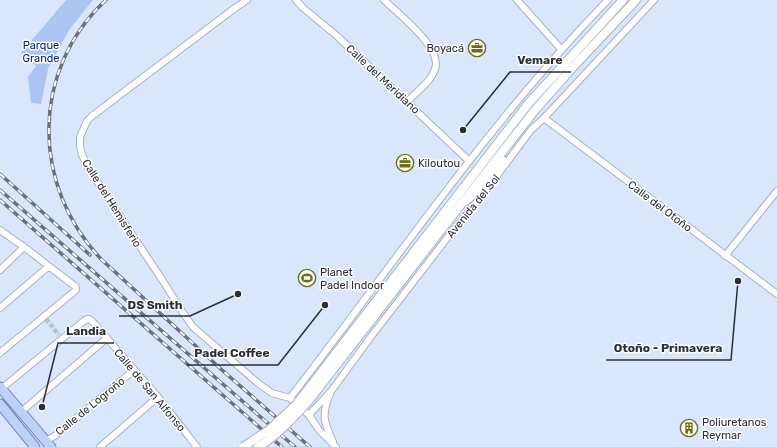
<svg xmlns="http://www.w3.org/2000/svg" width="777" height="447" font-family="Rubik,sans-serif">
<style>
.green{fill:#abc4f1}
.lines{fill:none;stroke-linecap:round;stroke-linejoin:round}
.pedestrian-tunnel{stroke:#b7c1d5;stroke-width:4.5;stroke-dasharray:4.5 2;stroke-linecap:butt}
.minor-casing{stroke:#a5b1c5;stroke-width:8}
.secondary-casing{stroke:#a5b1c5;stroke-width:10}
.primary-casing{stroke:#6e85b0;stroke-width:11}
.minor{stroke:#fff;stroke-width:6}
.secondary{stroke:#fff;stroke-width:8}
.primary{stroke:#bed2f7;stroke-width:9}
.rail-casing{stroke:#6a717e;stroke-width:3.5}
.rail{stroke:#fff;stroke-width:2;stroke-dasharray:6;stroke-linecap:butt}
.secondary-bridge-casing{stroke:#a5b1c5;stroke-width:10;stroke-linecap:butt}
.secondary-bridge{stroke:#fff;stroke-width:8}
.labels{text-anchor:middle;stroke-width:3;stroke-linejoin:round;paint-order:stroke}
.park-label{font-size:11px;fill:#00247d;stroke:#fff}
.poi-label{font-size:11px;fill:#2a2e37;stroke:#fff;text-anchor:start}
.street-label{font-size:11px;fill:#2a2e37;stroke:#fff}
.leader{fill:none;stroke:#2a2e37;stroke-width:1.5}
.callout-dot{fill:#2a2e37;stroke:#fff;stroke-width:1.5}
.callout-label{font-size:12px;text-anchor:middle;font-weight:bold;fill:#2a2e37;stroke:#fff;stroke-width:3;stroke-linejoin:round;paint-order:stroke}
</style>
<rect width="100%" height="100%" fill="#dae6fc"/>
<!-- green -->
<path class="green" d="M 66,0 L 93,0 L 69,30 L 48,69 L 41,104 L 31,103 L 28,77 L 36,66 L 21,53 Z"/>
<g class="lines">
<!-- pedestrian-tunnel -->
<path class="pedestrian-tunnel" d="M 46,319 L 59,335"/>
<defs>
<path id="minor" d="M 247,0 L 235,8 L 92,116 L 87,121 L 80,137 L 80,146 L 82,155 L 88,167 L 117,212 L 163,281 L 181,310 L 193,327 L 259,384 L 272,393 L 290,398 L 309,415 L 319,430 L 336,447
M 296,0 L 302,7 L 337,36 L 468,160
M 384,0 C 398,14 443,48 435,69 C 431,82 416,92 407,102
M 517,0 L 561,49
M 544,118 L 777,294
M 466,202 L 480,190 L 504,160
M 0,230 L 24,247 L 0,270
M 725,256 L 777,191
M 0,308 L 49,266
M 0,353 L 76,290 L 76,287 L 24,247
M 1,389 L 85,320 L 89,319 L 92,321 L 158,397 L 197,447
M 330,394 C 321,415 324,422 333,442
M 290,398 C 394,264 489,122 608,0
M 21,412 L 107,338
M 309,415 L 332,390 L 370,338 L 451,233 L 484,193 L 531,130 L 544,118 L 654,0
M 46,441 L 56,435 L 134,370
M 100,447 L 158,397"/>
<path id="secondary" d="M 434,226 L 528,104 L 623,0
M 441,230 L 535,110 L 573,67 L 636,0"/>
<path id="primary" d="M 0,387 L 51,447
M 0,404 L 35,447"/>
</defs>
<!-- minor casing -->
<use href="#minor" class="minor-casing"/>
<!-- secondary casing -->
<use href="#secondary" class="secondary-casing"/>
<!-- primary casing -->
<use href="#primary" class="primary-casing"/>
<!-- minor -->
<use href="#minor" class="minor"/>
<!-- secondary -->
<use href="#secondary" class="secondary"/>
<!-- primary -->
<use href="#primary" class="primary"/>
<defs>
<path id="rail" d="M 106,0 C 30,71 31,186 102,260 L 222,370 L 310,447
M 0,174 L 90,255
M 0,190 L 295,447
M 0,200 L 282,447"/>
</defs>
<!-- rail casing -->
<use href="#rail" class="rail-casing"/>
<!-- rail -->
<use href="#rail" class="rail"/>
<defs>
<path id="secondary-bridge" d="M 243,447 L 269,430 L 296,405 L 434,226
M 258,447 C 278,435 294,417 310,399 L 441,230"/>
</defs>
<!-- secondary-bridge casing -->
<use href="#secondary-bridge" class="secondary-bridge-casing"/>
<!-- secondary-bridge -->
<use href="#secondary-bridge" class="secondary-bridge"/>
</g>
<!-- icons -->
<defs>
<symbol id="office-ring" viewBox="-11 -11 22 22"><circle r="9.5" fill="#fff" stroke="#6b6f13" stroke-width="1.5"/><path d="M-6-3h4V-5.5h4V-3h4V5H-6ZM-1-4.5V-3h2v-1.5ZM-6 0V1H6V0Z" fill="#6b6f13"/></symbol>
<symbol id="stadium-ring" viewBox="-11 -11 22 22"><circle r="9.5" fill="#fff" stroke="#6b6f13" stroke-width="1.5"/><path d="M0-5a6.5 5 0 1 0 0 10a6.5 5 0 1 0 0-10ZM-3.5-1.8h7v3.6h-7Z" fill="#6b6f13"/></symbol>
<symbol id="building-ring" viewBox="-11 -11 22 22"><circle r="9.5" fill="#fff" stroke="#6b6f13" stroke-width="1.5"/><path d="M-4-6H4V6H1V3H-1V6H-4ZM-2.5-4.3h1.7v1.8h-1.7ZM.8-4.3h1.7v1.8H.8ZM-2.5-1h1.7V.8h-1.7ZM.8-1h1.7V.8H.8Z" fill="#6b6f13"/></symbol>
</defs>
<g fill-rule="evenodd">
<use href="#office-ring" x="467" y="38" width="20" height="20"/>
<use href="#office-ring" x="395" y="153" width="20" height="20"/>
<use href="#stadium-ring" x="297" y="268" width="20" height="20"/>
<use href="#building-ring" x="679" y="418" width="20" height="20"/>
</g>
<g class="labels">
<!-- park labels -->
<g class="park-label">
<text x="41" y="49">Parque<tspan x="41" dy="13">Grande</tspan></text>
</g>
<!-- poi labels -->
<g class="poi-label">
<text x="464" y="52" text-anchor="end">Boyacá</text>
<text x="418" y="167">Kiloutou</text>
<text x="320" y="276">Planet<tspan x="320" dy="13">Padel Indoor</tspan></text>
<text x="702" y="426">Poliuretanos<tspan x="702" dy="13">Reymar</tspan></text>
</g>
<!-- street labels -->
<g class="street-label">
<text transform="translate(383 79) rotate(43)" y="4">Calle del Meridiano</text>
<text transform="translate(112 203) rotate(58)" y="4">Calle del Hemisferio</text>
<text transform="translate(473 206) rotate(-51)" y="4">Avenida del Sol</text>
<text transform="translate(660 206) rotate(37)" y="4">Calle del Otoño</text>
<text transform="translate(150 390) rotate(50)" y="4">Calle de San Alfonso</text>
<text transform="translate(90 406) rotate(-39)" y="4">Calle de Logroño</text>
</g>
</g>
<!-- callouts -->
<path class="leader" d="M463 130L510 72H571M238 294L190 316H119M42 407L58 343H114M738 281L731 360H606M325 305L278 365H187"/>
<g class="callout-dot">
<circle cx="463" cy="130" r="4"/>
<circle cx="238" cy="294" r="4"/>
<circle cx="42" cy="407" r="4"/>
<circle cx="738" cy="281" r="4"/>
<circle cx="325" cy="305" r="4"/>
</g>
<g class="callout-label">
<text x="540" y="64">Vemare</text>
<text x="155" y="309">DS Smith</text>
<text x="86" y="335">Landia</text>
<text x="668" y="352">Otoño - Primavera</text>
<text x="232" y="357">Padel Coffee</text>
</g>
</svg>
